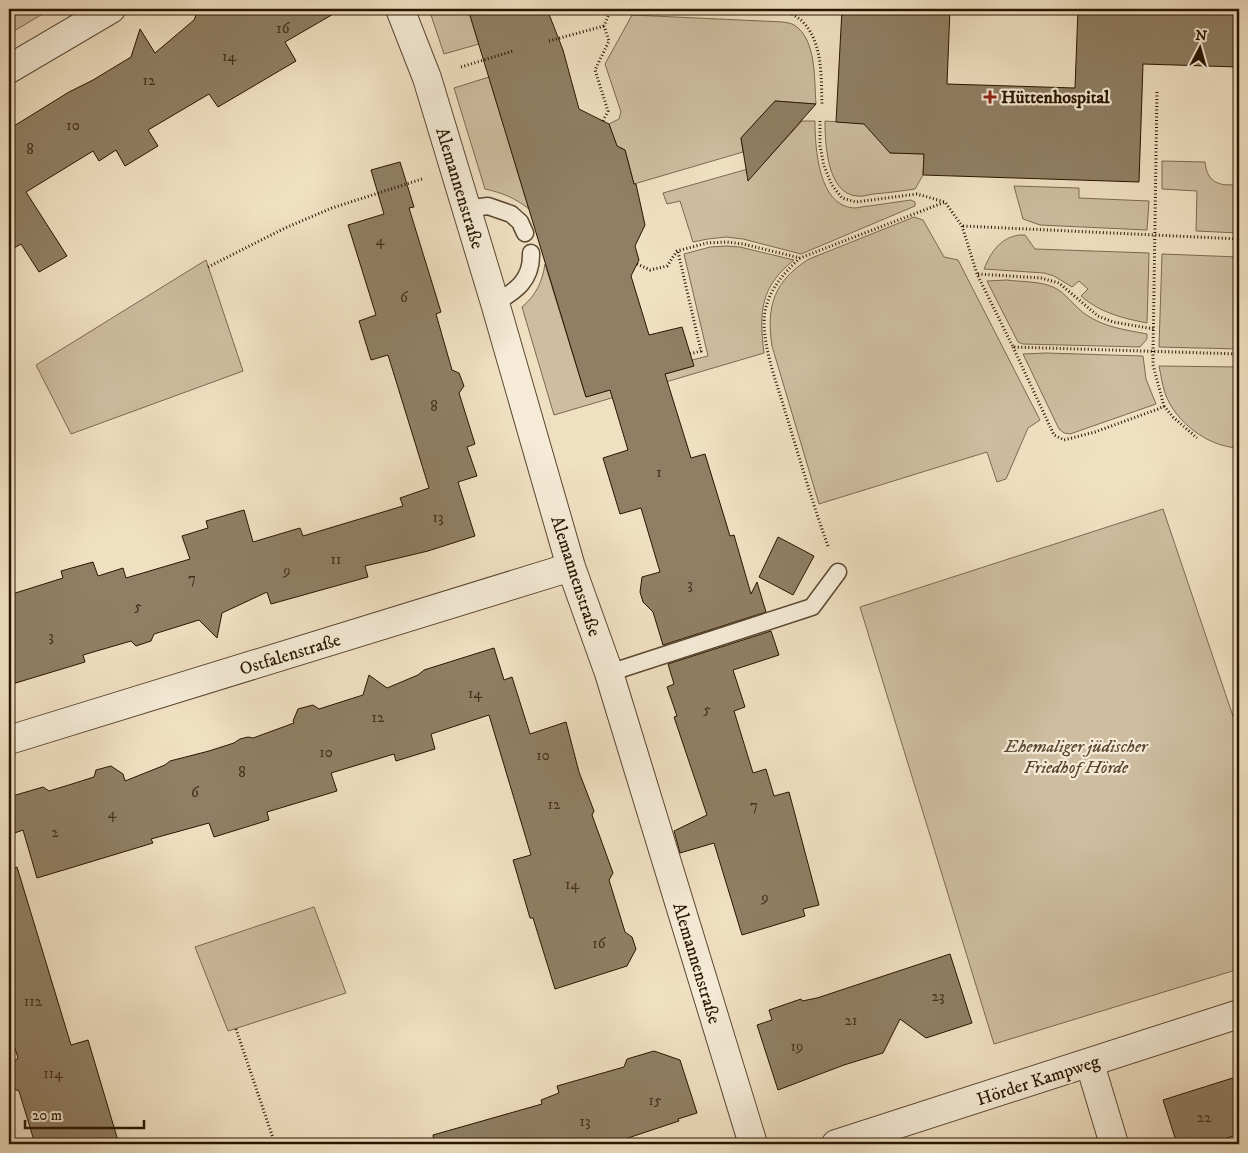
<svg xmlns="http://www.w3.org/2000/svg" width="1248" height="1153" font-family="'IM FELL DW Pica',serif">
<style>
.green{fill:#cebda1;stroke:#7c6951}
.building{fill:#907f65;stroke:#291501}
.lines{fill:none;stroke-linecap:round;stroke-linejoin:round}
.lane-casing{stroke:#5b4831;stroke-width:19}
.street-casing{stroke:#5b4831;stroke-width:30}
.path{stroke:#291501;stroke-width:3;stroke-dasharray:1 2.5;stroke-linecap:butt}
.lane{stroke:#f5ebd7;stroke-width:16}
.street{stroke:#f5ebd7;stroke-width:28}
.poi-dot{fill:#8f2418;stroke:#f5ebd7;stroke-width:2}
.labels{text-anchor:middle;stroke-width:4.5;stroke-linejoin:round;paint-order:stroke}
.number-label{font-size:15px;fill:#43301a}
.poi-label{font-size:18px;font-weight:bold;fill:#291501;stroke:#f5ebd7;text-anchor:start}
.street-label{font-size:18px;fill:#291501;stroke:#f5ebd7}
.park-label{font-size:18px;font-style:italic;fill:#5b4731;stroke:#f5ebd7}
</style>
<rect width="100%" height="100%" fill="#f0e0c2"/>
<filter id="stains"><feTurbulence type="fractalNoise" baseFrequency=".004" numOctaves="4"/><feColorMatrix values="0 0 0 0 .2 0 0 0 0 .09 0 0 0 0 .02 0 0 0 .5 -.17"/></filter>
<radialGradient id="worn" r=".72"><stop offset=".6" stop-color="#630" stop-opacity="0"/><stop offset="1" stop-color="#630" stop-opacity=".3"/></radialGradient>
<!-- green -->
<path class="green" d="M 9,9 L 51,9 L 9,34 Z
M 429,9 L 468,9 L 479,44 L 444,54 Z
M 632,15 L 783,22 C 787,23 791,23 794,25 C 817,39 814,81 816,104 L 775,101 L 741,138 L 743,152 L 634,184 L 625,150 L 617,146 L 609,124 L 619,119 L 621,112 L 605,64 Z
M 489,77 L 529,209 C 515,198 503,193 485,189 L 454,88 Z
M 802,121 L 815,121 C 815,147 818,206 854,208 C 859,208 864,206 869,206 C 883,204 897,202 911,200 L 915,202 L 915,206 L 801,254 L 743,239 L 726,237 L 708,239 L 693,242 L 680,201 L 667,204 L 663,193 L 762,165 Z
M 825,121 L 871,124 L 890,153 L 924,154 L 923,175 L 915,189 C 901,191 887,193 873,194 C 868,195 862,197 857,196 C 827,194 825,143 825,121 Z
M 1162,161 L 1205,162 C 1207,183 1220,187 1239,184 L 1239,233 L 1196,231 L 1197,191 L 1162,189 Z
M 1014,186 L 1079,188 L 1079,198 L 1149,201 L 1147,230 L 1040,225 L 1023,219 Z
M 914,217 L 923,220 L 944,257 L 958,260 L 1040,420 L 1028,428 L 1006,479 L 997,482 L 987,452 L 819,504 L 772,346 C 766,306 774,281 809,259 Z
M 1019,235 L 1025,235 L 1035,249 L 1149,253 L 1147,323 C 1122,318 1101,313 1081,296 L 1088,289 L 1079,281 L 1072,287 L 1054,276 L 1044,273 L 984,269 C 991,252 1000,238 1019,235 Z
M 726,246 L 740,247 L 794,260 C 760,287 759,312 764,353 L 554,415 L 522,307 C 536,295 542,283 545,264 L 586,397 L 693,366 L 692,360 L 708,356 L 684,254 L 710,247 Z
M 1162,254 L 1239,257 L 1239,349 L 1159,347 Z
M 206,260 L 243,371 L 71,434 L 36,365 Z
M 1007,280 C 1021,282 1039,281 1053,287 C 1065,292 1074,306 1085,314 C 1103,327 1126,330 1147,334 L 1147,339 L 1140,347 L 1023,344 L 1018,342 L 987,281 Z
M 1046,353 L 1143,356 L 1146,379 L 1156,404 L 1070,434 L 1064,433 L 1059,429 L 1023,354 Z
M 1159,366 L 1239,367 L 1239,448 C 1208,447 1175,422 1165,393 C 1162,384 1161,375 1159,366 Z
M 1163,509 L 1239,734 L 1239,969 L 994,1044 L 860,607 Z
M 314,907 L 346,993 L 228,1031 L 195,947 Z"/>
<!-- building -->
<path class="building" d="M 206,9 L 342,9 L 285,42 L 296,61 L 218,107 L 209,94 L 148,130 L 158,146 L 125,166 L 116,150 L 99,161 L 93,151 L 26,192 L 67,256 L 39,272 L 21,244 L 9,251 L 9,129 L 69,92 L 93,80 L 131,57 L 140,29 L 155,53 L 194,20 L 196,15 Z
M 468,9 L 547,9 L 563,50 L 579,109 L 609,124 L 617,146 L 625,150 L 634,184 L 636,184 L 645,225 L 635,246 L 639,260 L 631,276 L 649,335 L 682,327 L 694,366 L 665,374 L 691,458 L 705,454 L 730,536 L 734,535 L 751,594 L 757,582 L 766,612 L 663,645 L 653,612 L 643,602 L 640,592 L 642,577 L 660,572 L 641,508 L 620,514 L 603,458 L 628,450 L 610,390 L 586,397 Z
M 842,9 L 950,9 L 947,84 L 1075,88 L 1078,9 L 1239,9 L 1239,67 L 1143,64 L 1139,182 L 923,175 L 924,154 L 890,153 L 864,124 L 836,122 Z
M 775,101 L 816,104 L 748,181 L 741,138 Z
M 400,162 L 414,207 L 409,208 L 441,312 L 436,314 L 452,370 L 459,373 L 464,386 L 459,393 L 475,444 L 467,447 L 477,476 L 458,482 L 475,536 L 428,551 L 365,566 L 368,577 L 271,604 L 267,592 L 222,613 L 217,638 L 199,620 L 154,634 L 151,641 L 136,646 L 131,641 L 83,655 L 85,662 L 9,685 L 9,595 L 63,578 L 61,571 L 93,562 L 98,576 L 123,568 L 126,578 L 190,559 L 182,536 L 208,528 L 206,521 L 244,510 L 253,542 L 300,528 L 303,536 L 403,506 L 400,498 L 429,488 L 388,355 L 371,360 L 359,321 L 376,315 L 348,225 L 384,214 L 371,170 Z
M 778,537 L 814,556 L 793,595 L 759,577 Z
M 771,631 L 779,655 L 733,670 L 745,707 L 734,711 L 753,773 L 766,769 L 774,796 L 789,792 L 819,905 L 803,909 L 805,916 L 742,935 L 714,843 L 680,853 L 674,831 L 707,815 L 674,717 L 677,716 L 667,687 L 674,684 L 668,664 Z
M 494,648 L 504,680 L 512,677 L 530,734 L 566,722 L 579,772 L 594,811 L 592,815 L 613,873 L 609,880 L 625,932 L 632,937 L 636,949 L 627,966 L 555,989 L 533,918 L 530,918 L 513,860 L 531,855 L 489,715 L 431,734 L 435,749 L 396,761 L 394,754 L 331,773 L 337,791 L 267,812 L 269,820 L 214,837 L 209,823 L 151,839 L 153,843 L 37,878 L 23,830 L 9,835 L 9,797 L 43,787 L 49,791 L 72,784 L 94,777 L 96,770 L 111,766 L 123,774 L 125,781 L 165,765 L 170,761 L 209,751 L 234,743 L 240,739 L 248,737 L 253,738 L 294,723 L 293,721 L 298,709 L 313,705 L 319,709 L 363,695 L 369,675 L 387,688 L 418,675 L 424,670 Z
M 17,867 L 71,1045 L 88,1040 L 119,1144 L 35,1144 L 19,1091 L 9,1087 L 9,1066 L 18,1058 L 9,1028 L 9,869 Z
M 950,954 L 972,1023 L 926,1038 L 900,1019 L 883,1053 L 844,1065 L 778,1090 L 757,1025 L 772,1020 L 769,1010 L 801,999 L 802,1001 L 817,998 Z
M 654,1051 L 680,1060 L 697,1113 L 678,1119 L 679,1121 L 619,1141 L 614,1144 L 434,1144 L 433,1135 L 542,1104 L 541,1100 L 559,1093 L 557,1086 L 624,1067 L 627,1059 Z
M 1239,1076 L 1239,1134 L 1208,1144 L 1177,1144 L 1163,1100 Z"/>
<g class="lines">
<defs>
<path id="lane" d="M 466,209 L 488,206 L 511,214 L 520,222 L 525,233
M 495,303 C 516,291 532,280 531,253
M 609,673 L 812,607 L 838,572"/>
<path id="street" d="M 400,9 L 427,78 L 495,303 L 571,567 L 609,673 L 753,1144
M 9,69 L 111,9
M 9,740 L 571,567
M 1090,1064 L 1114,1144
M 836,1144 L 1239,1014"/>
</defs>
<!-- lane casing -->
<use href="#lane" class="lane-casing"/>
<!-- street casing -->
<use href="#street" class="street-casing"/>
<!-- path -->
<path class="path" d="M 783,9 C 789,13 797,16 803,22 C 823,43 821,77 822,104
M 549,41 L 604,26
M 461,67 L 513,51
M 603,121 L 608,111 L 595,70 L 609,41 L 604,26 L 611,9
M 820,121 L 820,146 L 824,166 L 832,185 L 842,198 L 856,202 L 917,194 L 945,202 L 962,226 L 977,274 L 1013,347 L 1239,354
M 963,226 L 1239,239
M 678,252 L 701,351 L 690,354
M 800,258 C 784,273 770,288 765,311 C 760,341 777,383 785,411 C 799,456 812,502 828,546
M 637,264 L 650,270 L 667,266 L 677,251 L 707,243 L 727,242 L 743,244 L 800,258 L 945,202
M 208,267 L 285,228 L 332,208 L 422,179
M 978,274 L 1041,278 L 1059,283 L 1098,316 L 1113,322 L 1154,329
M 1013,347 L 1054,435 L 1064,440 L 1095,432 L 1158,409 L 1164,406 L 1153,365 L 1153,355 L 1157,90
M 1164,406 L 1173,417 L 1197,438
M 236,1029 L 275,1144"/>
<!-- lane -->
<use href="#lane" class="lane"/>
<!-- street -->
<use href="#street" class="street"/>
</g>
<!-- markers -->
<path class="poi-dot" d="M987.5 89.5h5v5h5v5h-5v5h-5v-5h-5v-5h5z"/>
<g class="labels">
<!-- number labels -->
<g class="number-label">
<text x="283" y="33">16</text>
<text x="229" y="61">14</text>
<text x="149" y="85">12</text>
<text x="73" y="130">10</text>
<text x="30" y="154">8</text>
<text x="380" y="245">4</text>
<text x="404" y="302">6</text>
<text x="434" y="411">8</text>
<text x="659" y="477">1</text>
<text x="438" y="522">13</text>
<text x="336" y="564">11</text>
<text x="287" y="575">9</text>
<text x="192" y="583">7</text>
<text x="690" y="589">3</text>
<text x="138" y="611">5</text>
<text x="51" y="641">3</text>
<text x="475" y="698">14</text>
<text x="707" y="714">5</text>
<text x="378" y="722">12</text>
<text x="326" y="757">10</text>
<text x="543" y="760">10</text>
<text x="242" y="777">8</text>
<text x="195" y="797">6</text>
<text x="554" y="809">12</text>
<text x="754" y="810">7</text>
<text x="112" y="818">4</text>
<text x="55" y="837">2</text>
<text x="572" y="889">14</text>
<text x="765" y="902">9</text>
<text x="599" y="948">16</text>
<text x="938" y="1001">23</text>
<text x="33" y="1006">112</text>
<text x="851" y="1025">21</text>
<text x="797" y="1051">19</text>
<text x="53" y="1078">114</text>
<text x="655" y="1105">15</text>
<text x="1204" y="1122">22</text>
<text x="585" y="1126">13</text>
</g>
<!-- poi labels -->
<g class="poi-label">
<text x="1001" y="103">Hüttenhospital</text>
</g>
<!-- street labels -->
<g class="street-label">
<text transform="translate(460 188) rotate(73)" y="6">Alemannenstraße</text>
<text transform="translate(576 576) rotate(72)" y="6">Alemannenstraße</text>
<text transform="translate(290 654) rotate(-17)" y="6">Ostfalenstraße</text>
<text transform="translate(697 963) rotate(73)" y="6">Alemannenstraße</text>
<text transform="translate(1038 1080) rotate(-18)" y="6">Hörder Kampweg</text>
</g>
<!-- park labels -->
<g class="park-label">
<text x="1076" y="752">Ehemaliger jüdischer<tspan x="1076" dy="21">Friedhof Hörde</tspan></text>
</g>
</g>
<!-- margin -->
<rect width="1248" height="1153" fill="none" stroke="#f0e0c2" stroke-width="30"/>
<rect x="10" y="10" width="1228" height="1133" fill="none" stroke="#291501" stroke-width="2.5"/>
<rect x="15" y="15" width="1218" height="1123" fill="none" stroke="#291501"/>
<!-- north arrow -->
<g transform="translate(1200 48) rotate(6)" stroke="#f5ebd7" stroke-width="4" paint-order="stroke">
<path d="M0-4L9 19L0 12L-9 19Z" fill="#291501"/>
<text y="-8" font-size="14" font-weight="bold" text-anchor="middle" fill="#291501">N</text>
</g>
<!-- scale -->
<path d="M25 1120v8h119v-8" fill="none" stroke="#291501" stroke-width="2.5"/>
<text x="32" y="1120" font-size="15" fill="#291501" stroke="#f5ebd7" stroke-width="4" paint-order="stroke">20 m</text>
<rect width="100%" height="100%" filter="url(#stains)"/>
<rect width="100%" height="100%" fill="url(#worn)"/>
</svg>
